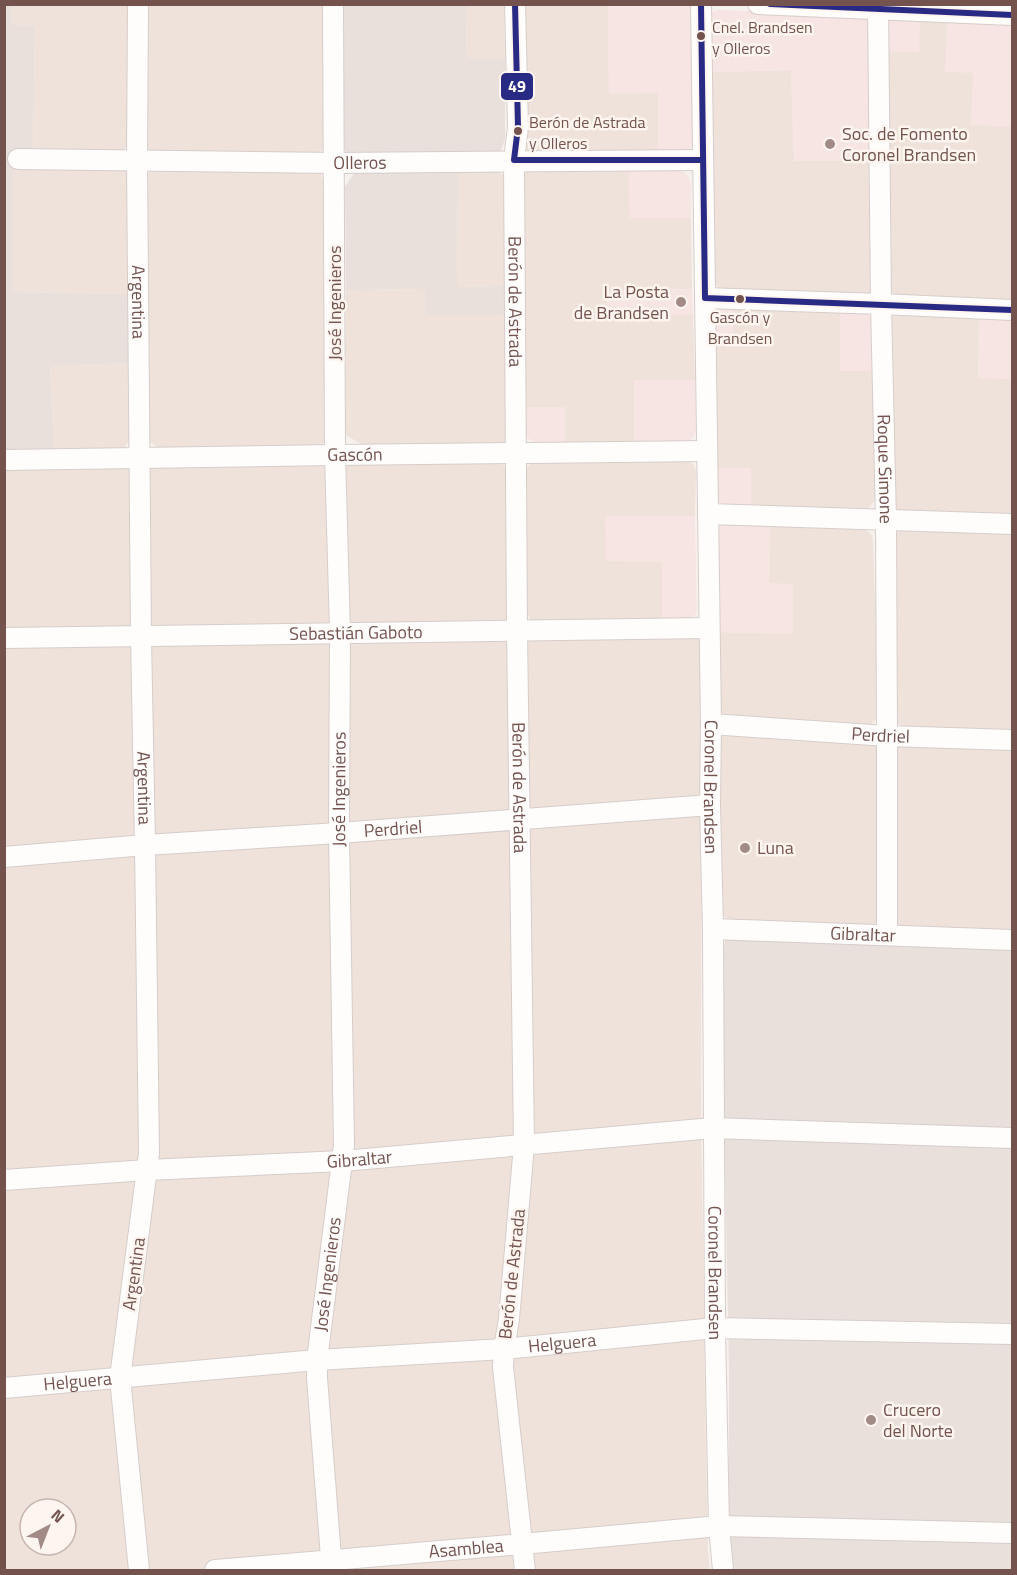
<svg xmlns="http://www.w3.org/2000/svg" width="1017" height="1575" font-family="'Titillium Web',sans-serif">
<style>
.residential{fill:#efe2db;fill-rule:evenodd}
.commercial{fill:#f6e5e2}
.industrial{fill:#e9e0dc}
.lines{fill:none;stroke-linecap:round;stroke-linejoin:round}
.minor-casing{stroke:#d6cdca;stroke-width:22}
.minor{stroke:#fefdfc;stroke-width:20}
.bus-1-casing{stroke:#fef5f0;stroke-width:10}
.bus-1{stroke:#292a83;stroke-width:6}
.bus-dot{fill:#74534f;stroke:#fef5f0;stroke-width:2}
.poi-dot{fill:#a28a86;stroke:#fef5f0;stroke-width:2}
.labels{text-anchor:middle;stroke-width:5;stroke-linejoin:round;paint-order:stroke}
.bus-label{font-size:16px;fill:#74534f;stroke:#fef5f0;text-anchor:start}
.poi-label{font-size:18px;fill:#74534f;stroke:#fef5f0;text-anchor:start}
.street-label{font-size:18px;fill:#74534f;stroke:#fef5f0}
.line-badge{stroke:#fef5f0;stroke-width:2}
.badge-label{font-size:16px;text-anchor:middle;font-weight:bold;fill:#fff}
</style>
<rect width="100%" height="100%" fill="#f7f1ed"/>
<!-- residential -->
<path class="residential" d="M 11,5 L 130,5 L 128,146 L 122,150 L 114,151 L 33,150 L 35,26 L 12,25 Z
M 142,5 L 324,5 L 325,145 L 322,150 L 318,155 L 153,153 L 145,147 Z
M 467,5 L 504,5 L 505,59 L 466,59 Z
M 520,5 L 608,5 L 609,93 L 658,93 L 658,151 L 529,153 L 523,147 Z
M 890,19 L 1012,23 L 1012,303 L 902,297 L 895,294 L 890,289 L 884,26 Z
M 791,70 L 794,161 L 872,160 L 873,291 L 868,295 L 719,289 L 712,279 L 709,72 Z
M 12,167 L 121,168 L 127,172 L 130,178 L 128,294 L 12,292 Z
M 313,169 L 321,174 L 324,183 L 326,441 L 313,449 L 162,451 L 148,440 L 145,179 L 148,174 L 151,170 Z
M 629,169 L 630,218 L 691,218 L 692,289 L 608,291 L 608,316 L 693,314 L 695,380 L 634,380 L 634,443 L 565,444 L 524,407 L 522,178 L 524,173 L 528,171 Z
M 458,170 L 495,170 L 503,175 L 506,178 L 509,286 L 457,287 Z
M 426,289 L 426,314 L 509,315 L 510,441 L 504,444 L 361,444 L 347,436 L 345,430 L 346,290 Z
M 733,308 L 840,309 L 873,371 L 875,495 L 874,501 L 867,511 L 751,506 L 715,468 L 710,333 Z
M 898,313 L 980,317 L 978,377 L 1012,379 L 1012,518 L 897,511 L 893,507 L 889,321 L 893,316 Z
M 129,363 L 130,438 L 125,447 L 121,449 L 54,450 L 50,366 Z
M 687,460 L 694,465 L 696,472 L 695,516 L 605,516 L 662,562 L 662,622 L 532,621 L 529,617 L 527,610 L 526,468 L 534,461 Z
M 500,461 L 509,471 L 512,638 L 695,636 L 700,641 L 702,645 L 701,1105 L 705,1393 L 708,1550 L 710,1570 L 5,1570 L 4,468 ZM 30,1509 L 66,1509 L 66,1545 L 30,1545 Z
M 770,524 L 863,527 L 872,535 L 873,540 L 879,714 L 872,724 L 868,727 L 720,715 L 715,632 L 793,633 L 769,583 Z
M 900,530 L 1012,534 L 1012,733 L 905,728 L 894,721 L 895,534 Z
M 722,730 L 1012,749 L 1012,932 L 733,921 L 721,915 L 715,737 Z"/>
<!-- commercial -->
<path class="commercial" d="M 608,5 L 693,5 L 696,143 L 689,149 L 685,151 L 658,151 L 658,93 L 609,94 Z
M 720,10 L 862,16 L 866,18 L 870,22 L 872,160 L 794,161 L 791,70 L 709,72 L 710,15 L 714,11 Z
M 890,19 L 920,19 L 919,52 L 883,51 L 884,26 Z
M 947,20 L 1012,23 L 1012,127 L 971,125 L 973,73 L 945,72 Z
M 629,169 L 679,170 L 683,172 L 688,176 L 691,183 L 691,218 L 630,218 Z
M 692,289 L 693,314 L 607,316 L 607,291 Z
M 716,307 L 733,308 L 733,334 L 710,333 L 712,310 Z
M 840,309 L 866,312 L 873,319 L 873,371 L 840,371 Z
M 980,317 L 1012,318 L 1012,379 L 978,378 Z
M 634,380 L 695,380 L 696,429 L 695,435 L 687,443 L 634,443 Z
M 524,407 L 565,407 L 565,444 L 540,444 L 534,442 L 527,438 L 524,434 Z
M 715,468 L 751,468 L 751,506 L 723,504 L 716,500 Z
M 605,516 L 695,516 L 697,610 L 696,614 L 692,618 L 662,622 L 662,562 L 606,561 Z
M 721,523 L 770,524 L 769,583 L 793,584 L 793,634 L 715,632 L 716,527 Z"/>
<!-- industrial -->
<path class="industrial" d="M 4,5 L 11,5 L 12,25 L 35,26 L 33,150 L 12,151 L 12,292 L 128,294 L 129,363 L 50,366 L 54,450 L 5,452 Z
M 339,5 L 467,5 L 466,59 L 505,59 L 505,139 L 501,150 L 491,155 L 359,159 L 346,152 L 339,138 Z
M 458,170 L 457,287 L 509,286 L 509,315 L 426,315 L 425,289 L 346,290 L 345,187 L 352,176 L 356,173 Z
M 735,937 L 1012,946 L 1012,1570 L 729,1570 L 727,1541 L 729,1463 L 729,1373 L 721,951 L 726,940 Z"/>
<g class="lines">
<defs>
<g id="minor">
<path id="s1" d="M 138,4 L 137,161 L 141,637 L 145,845 L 149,1153 L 120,1378 L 139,1570"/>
<path id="s2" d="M 515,4 L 518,127 L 514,160 L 517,631 L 524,1145 L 509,1319 L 504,1349 L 503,1367 L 525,1570"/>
<path id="s3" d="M 701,4 L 711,724 L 710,805 L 713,929 L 715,1328 L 719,1526 L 723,1570"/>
<path d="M 758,4 L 1012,15"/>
<path id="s4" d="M 878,4 L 881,304 L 886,521 L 887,736 L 887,935"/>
<path id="s5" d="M 18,159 L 335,163 L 703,160"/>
<path d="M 705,298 L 881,304 L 1012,310"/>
<path id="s6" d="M 4,460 L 335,455 L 706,451"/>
<path d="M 708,514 L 1012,524"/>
<path id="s7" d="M 4,638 L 708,628"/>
<path id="s8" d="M 711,724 L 887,736 L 1012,740"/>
<path id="s9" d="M 4,857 L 145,845 L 339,833 L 710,805"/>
<path id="s10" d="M 713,929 L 1012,940"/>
<path id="s11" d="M 4,1180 L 147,1170 L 343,1161 L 713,1128 L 1012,1138"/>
<path id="s12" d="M 4,1388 L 317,1360 L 504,1349 L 715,1328 L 1012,1334"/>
<path id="s13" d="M 215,1570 L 522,1544 L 719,1526 L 1012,1533"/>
<path id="s14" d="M 332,1570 L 317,1378 L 317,1360 L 344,1145 L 339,833 L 340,632 L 335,455 L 333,4"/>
</g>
</defs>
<!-- minor casing -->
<use href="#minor" class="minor-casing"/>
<!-- minor -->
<use href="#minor" class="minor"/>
<defs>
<path id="bus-1" d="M 515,4 L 518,127 L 514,160 L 703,160
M 701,4 L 705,298 L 1012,310
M 770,4 L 1012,15"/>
</defs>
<!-- bus-1 casing -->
<use href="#bus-1" class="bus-1-casing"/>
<!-- bus-1 -->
<use href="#bus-1" class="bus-1"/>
</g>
<!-- markers -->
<g class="bus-dot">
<circle cx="701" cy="36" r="5"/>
<circle cx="518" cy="131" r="5"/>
<circle cx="740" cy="299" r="5"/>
</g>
<g class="poi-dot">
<circle cx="830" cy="144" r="6"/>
<circle cx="681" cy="302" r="6"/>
<circle cx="745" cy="848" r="6"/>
<circle cx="871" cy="1420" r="6"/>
</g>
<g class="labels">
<!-- bus labels -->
<g class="bus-label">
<text x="712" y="33">Cnel. Brandsen<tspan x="712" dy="21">y Olleros</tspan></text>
<text x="529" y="128">Berón de Astrada<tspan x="529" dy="21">y Olleros</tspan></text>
<text x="740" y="323" text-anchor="middle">Gascón y<tspan x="740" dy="21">Brandsen</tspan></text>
</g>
<!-- poi labels -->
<g class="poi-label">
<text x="842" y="140">Soc. de Fomento<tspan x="842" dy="21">Coronel Brandsen</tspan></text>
<text x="669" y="298" text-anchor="end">La Posta<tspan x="669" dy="21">de Brandsen</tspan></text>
<text x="757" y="854">Luna</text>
<text x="883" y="1416">Crucero<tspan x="883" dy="21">del Norte</tspan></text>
</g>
<!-- street labels -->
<g class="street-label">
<text dy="6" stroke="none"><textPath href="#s5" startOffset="342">Olleros</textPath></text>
<text dy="6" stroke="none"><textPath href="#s2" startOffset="298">Berón de Astrada</textPath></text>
<text dy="6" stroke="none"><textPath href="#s1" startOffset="298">Argentina</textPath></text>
<text transform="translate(335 303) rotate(-90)" y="6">José Ingenieros</text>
<text dy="6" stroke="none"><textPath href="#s6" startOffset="351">Gascón</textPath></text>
<text dy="6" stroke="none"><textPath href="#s4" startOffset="465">Roque Simone</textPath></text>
<text dy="6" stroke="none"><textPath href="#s7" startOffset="352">Sebastián Gaboto</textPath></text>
<text dy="6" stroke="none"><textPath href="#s8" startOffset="170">Perdriel</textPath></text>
<text dy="6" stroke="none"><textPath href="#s2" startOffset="784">Berón de Astrada</textPath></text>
<text dy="6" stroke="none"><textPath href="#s3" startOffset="783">Coronel Brandsen</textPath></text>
<text dy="6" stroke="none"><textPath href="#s1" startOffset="784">Argentina</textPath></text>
<text dy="6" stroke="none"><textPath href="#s14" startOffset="783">José Ingenieros</textPath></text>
<text dy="6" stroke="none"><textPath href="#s9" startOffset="390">Perdriel</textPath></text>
<text dy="6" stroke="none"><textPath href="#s10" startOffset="150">Gibraltar</textPath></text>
<text dy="6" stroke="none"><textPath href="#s11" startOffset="356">Gibraltar</textPath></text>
<text transform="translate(134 1274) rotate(-82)" y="6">Argentina</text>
<text dy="6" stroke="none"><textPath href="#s14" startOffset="297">José Ingenieros</textPath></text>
<text transform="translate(512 1274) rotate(-84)" y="6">Berón de Astrada</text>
<text dy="6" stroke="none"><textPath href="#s3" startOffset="1269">Coronel Brandsen</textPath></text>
<text dy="6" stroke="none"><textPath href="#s12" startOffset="560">Helguera</textPath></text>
<text dy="6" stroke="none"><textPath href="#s12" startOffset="74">Helguera</textPath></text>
<text dy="6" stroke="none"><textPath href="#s13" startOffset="252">Asamblea</textPath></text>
</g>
</g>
<rect class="line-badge" x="500" y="72" width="34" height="29" rx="6" fill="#292a83"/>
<g class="badge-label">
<text x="517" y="92">49</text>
</g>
<!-- border -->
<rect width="1017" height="1575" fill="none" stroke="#74534f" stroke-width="12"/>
<!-- north arrow -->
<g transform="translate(48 1527) rotate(42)"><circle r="28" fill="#fef5f0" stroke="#c7b4b0" stroke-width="1.5"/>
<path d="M0-4.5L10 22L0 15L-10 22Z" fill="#a28a86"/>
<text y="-9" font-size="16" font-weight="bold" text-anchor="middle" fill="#74534f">N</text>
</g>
</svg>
